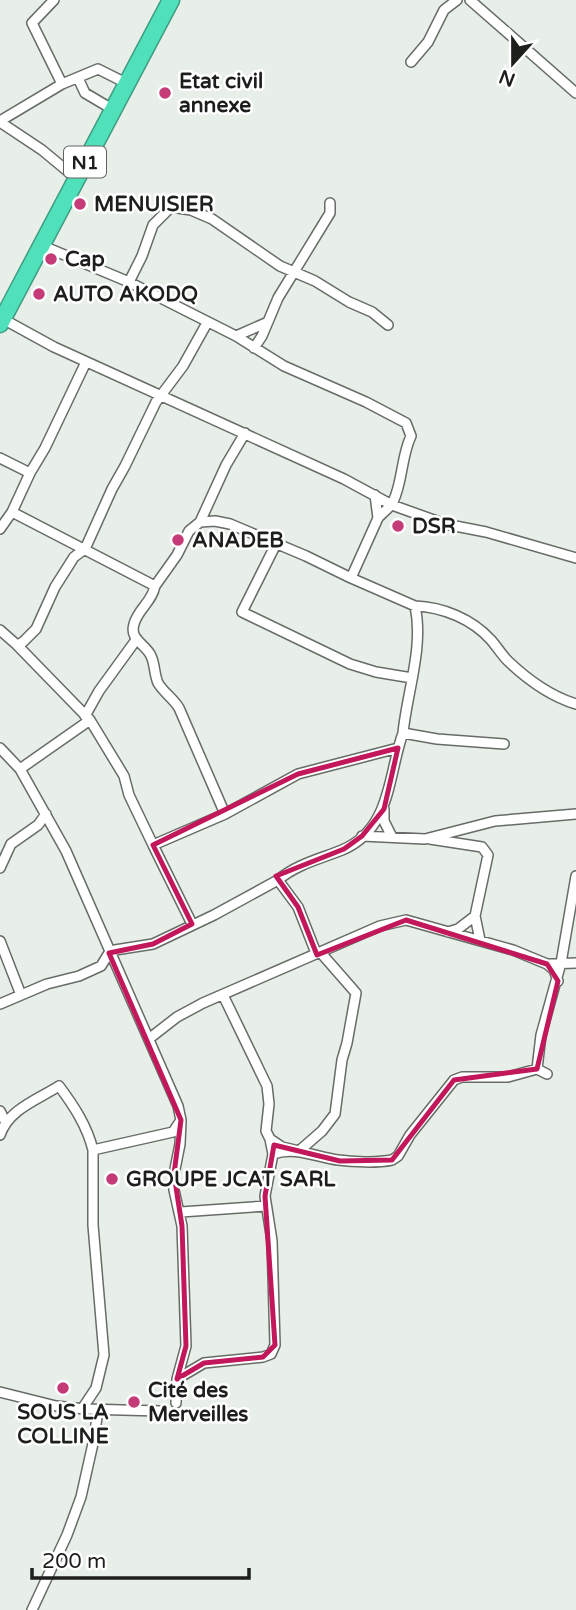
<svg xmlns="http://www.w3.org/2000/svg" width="576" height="1610" font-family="'Varela Round',sans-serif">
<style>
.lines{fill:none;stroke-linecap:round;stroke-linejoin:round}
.street-casing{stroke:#676c67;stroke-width:12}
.highway-casing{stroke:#3e9c83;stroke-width:19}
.street{stroke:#fff;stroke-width:9}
.highway{stroke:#50e0ba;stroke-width:16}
.marked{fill:none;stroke:#c2185b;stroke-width:5;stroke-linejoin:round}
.poi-dot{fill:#c43b78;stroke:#fff;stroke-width:2.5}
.labels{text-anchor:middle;stroke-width:5;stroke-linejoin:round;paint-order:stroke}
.shield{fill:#fff;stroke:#616261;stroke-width:2}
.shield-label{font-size:19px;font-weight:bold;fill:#1d1f1d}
.poi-label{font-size:21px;font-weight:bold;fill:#1d1f1d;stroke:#fff;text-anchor:start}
</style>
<rect width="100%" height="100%" fill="#e8eee8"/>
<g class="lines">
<defs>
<path id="street" d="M 54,0 L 32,23 L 62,84
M 470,0 L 576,93
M 411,62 L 428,42 L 444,10 L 457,0
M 78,78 L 85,93 L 112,109
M 0,121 L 62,84 L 98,69 L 126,83
M 0,122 L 42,150 L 77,179
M 43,246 L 129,282 L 236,336 L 284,366 L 366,402 L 406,423 L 411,436 C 401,457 403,481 393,502 C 390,508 382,513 378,518
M 129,282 L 142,256 L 153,225 L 171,207 L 191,210 L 212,219 L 280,266 L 315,281 L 349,302 L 372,312 L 388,325
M 3,319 L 54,347 L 344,479 L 392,505 L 445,524 L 486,532 L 576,558
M 236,336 L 268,322
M 254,348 L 262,336 L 278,298 L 330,213 L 330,203
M 0,458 L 30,473 L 12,512 L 0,529
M 30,473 L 45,448 L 86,362
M 12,512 L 155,586 L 177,555 L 189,531 L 200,522 L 215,521 L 230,524 L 306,556 L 351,578 L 378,518 L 375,495
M 200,522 L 226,465 L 245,433
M 276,544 L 242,612 L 350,664 L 376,672 L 412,678
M 351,578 L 415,606 C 424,647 407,692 403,733 L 437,739 L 504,744
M 155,586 C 152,602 138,609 134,624 C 129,640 146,644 151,656 C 155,664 154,674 158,683 C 164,693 173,698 179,708 L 225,814
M 415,606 C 443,607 472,619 491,640 C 497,647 502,655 508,661 C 528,680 550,696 576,704
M 0,630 L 17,645 L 23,642 L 36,629 L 55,587 L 74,557 L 85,549 L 112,489 L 125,466 L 156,402 L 183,366 L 207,323
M 17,645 L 90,720 L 124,776 L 129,795 L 153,845 L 225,814 L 298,774 L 398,748
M 85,716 L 99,691 L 136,640
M 0,748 L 20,769 L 66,851 L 178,1106 L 181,1120 L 173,1132 L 93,1150
M 20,769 L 90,720
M 384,809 L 384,821 L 392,837
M 362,836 L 425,839 L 495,821 L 576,814
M 430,839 L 482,847 L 488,855 L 475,916 L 480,940
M 153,845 L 192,924
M 0,868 L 11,844 L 38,825 L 46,814
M 448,932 L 458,929 L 475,916
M 0,941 L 21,995
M 316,953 L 298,907 L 278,880 C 297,864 320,859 342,850 C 392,829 388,774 403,733
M 547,964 L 576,963
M 223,995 L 267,1086 L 269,1104 L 266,1131 L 270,1139 L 273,1154
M 0,1004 L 47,984 L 79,976 L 101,966 L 109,953 L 115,950 L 153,944 L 214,915 L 278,880
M 150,1038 L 177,1017 L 203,1003 L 380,926 L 406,920 L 513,950 L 547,964 L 554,970 L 558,981
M 547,1074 L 537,1069 L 541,1035 L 561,963 L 576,876
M 0,1111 L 5,1121
M 0,1135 C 9,1109 37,1100 59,1086 C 74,1106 87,1126 93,1150 L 93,1225 L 104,1355 L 96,1388 L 82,1409
M 270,1139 L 282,1147 L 299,1151 L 322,1131 L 335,1114 L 342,1060 L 347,1043 L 356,993 L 321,953
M 181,1212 L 266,1206
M 177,1379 L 204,1363 L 263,1357 L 271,1354 L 275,1345 L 272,1241 L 265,1196 L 273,1154 C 295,1146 316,1157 338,1160 C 353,1162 377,1163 392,1160 L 398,1156 L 410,1135 L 454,1080 L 462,1077 L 508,1077 L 537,1069
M 0,1392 L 56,1406 L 85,1409 L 160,1411
M 176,1403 L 177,1379 L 186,1346 L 182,1226 L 174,1190 L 174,1174 L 180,1144 L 181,1121
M 32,1610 L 67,1535 L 81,1497 L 94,1439 L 98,1410"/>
<path id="highway" d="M 0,324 L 171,0"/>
</defs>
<!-- street casing -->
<use href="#street" class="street-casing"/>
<!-- highway casing -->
<use href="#highway" class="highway-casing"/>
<!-- street -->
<use href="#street" class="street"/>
<!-- highway -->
<use href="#highway" class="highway"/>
</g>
<!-- marked area -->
<path class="marked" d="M 398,748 L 384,809 L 362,836 L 344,849 L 276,876 L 298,907 L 317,955 L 406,920 L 547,964 L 558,981 L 537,1069 L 454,1080 L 392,1160 L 340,1161 L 274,1145 L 265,1196 L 275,1345 L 263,1357 L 204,1363 L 177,1379 L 186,1346 L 182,1226 L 174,1174 L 181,1120 L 109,953 L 153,944 L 192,924 L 153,845 L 298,774 Z"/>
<!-- markers -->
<g class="poi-dot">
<circle cx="165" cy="93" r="7"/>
<circle cx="80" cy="204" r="7"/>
<circle cx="51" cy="259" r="7"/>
<circle cx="39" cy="294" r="7"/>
<circle cx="398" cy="526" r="7"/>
<circle cx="178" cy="540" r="7"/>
<circle cx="112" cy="1179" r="7"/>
<circle cx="63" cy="1388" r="7"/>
<circle cx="134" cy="1402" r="7"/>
</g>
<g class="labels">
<!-- shield labels -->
<rect class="shield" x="64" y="146.5" width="42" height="31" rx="5"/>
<g class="shield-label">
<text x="85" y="169">N1</text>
</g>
<!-- poi labels -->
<g class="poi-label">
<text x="179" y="88">Etat civil<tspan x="179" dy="24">annexe</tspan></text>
<text x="94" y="211">MENUISIER</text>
<text x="65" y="266">Cap</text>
<text x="53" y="301">AUTO AKODQ</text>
<text x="412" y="533">DSR</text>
<text x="192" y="547">ANADEB</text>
<text x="126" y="1186">GROUPE JCAT SARL</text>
<text x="148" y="1397">Cité des<tspan x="148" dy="24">Merveilles</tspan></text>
<text x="63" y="1419" text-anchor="middle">SOUS LA<tspan x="63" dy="24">COLLINE</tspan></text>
</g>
</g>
<!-- north arrow -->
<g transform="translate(513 63) rotate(201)" stroke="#ffffff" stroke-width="5" paint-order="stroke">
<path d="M0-5L12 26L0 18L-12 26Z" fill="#1d1f1d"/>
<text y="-10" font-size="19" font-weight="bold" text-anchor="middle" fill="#1d1f1d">N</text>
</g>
<!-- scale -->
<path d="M32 1568v10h217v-10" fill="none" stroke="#1d1f1d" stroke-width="3.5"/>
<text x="42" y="1568" font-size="21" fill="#1d1f1d" stroke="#ffffff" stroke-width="5" paint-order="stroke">200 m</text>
</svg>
